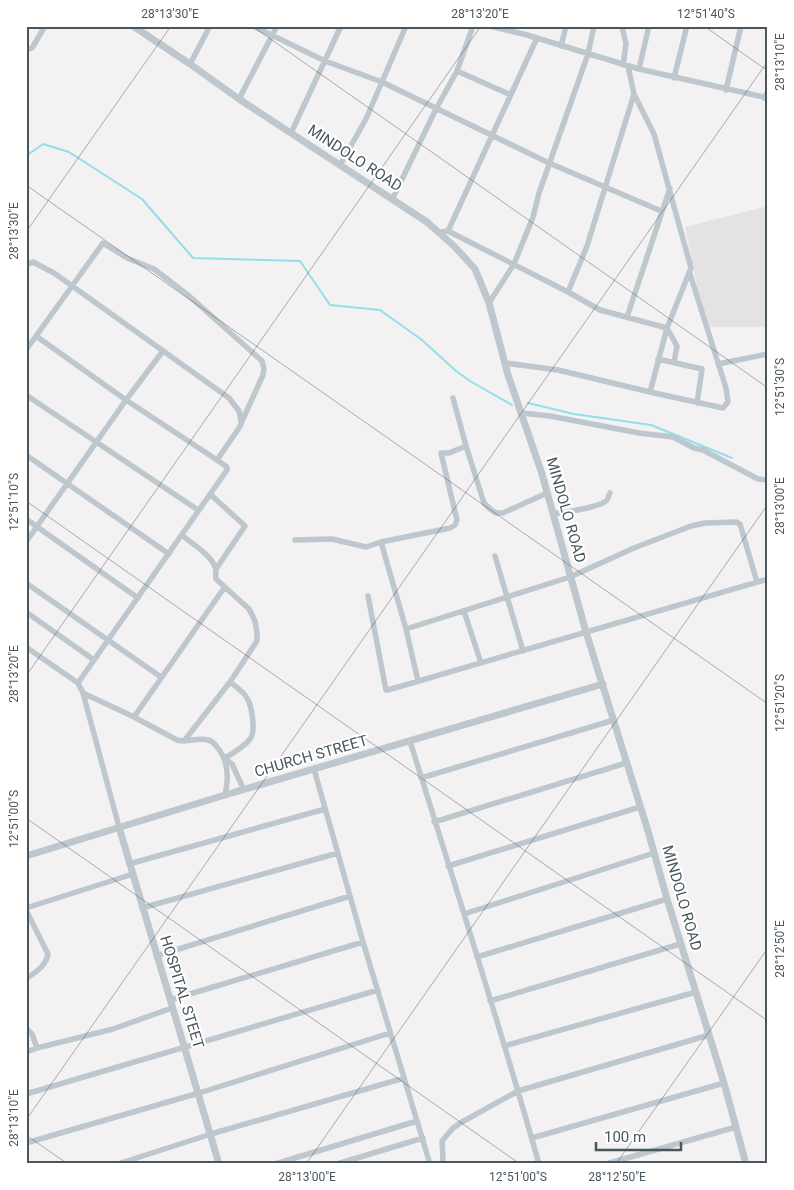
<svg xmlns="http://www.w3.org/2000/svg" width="794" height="1190" font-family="Roboto,sans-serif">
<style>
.education{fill:#e4e2e3}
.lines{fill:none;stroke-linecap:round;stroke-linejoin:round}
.stream{stroke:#91dfea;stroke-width:2}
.minor{stroke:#bdc7cd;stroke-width:5.5}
.tertiary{stroke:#bdc7cd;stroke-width:7}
.ticks{fill:none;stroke:#49565e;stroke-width:1;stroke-opacity:0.45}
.labels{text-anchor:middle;stroke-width:4.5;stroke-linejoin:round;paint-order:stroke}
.street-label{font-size:15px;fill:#49565e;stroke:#fff}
.neatline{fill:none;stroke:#49565e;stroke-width:2}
.ticks-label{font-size:12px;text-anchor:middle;fill:#49565e}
</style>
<rect width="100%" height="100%" fill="#f3f1f1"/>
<!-- education -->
<path class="education" d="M 768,206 L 768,327 L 705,327 L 685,227 Z"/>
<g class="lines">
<!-- stream -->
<path class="stream" d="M 26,156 L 43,144 L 69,152 L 142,199 L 193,258 L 300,261 L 330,305 L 380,310 L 422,340 L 456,371 L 470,381 L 512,405
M 528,403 L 574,414 L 651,425 L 732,458"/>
<!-- minor -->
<path class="minor" d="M 253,26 L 325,61 L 382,82 L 549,163 L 661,211
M 490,26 L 527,35 L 639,69 L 768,98
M 622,26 L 626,44 L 623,65
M 561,46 L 566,26
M 26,50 L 32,48 L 45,26
M 190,64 L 210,26
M 639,69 L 649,26
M 457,71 L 511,95
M 674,78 L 687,26
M 726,90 L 741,26
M 764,98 L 768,91
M 239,99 L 277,26
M 291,133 L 341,26
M 340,165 L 366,119 L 406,26
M 392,200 L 436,109 L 457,71 L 473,26
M 448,231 L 537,38
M 440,232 L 448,231 L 568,292 L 600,310 L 667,328 L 677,346 L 674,362
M 26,265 L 33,262 L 54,273 L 229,398 L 239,411 L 241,421
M 568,292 L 587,246 L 634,94
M 489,303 L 514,264 L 533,217 L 539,193 L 588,54 L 594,26
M 627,317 L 670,188
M 36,336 L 126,400 L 217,460
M 26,350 L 103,243 L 127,258 L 154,269 L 188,295 L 262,361 L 264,369 L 263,375 L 239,428 L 217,460 L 227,467 L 227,470 L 78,683
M 658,359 L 702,369 L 697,403
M 505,363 L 558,370 L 650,392 L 667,328 L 691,268 L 654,134 L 634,94 L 628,66
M 718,364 L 768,354
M 650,392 L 723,408 L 728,402 L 726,388 L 690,274
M 26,395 L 198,510
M 453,398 L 466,446 L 484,503 L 490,509 L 496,513 L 503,513 L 547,493
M 521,413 L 550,416 L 639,433 L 673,437 L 694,448 L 703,450 L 758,479 L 768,480
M 26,455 L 169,554
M 210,494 L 245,526 L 216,569
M 553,514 C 564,512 600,508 607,500 C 608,499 609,494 610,493
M 26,519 L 138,598
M 182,535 C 192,544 210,554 215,567 C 217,571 215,575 216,579 L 249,609 L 255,621 L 257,632 L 257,641 L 230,682 L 184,741
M 295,540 L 332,539 L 366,547 L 381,542 L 406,629
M 26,542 L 126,400 L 163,351
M 381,542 L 450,528 L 455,525 L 457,520 L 441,453 L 449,453 L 466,446
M 495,556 L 523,651
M 26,583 L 161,677
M 368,596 L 386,690 L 388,690 L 768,579
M 464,611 L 481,663
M 26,612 L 94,660
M 26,647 L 78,683 L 83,693 L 119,827
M 418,681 L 406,629 L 570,577 L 634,548 L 691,526 L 705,523 L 736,522 L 740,524 L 757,582
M 83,693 L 134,717 L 177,740 C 187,743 198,737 208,740 C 212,741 215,744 217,747 C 229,761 229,778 225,795
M 134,717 L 224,588
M 410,741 C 454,882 499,1022 539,1164
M 225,758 C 233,753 244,747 250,739 C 256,732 252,706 247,698 C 243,691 236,687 230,682
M 225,759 L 232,764 L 244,790
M 314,769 L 363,942 L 430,1164
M 421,778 L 614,720
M 434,822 L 626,763
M 129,864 L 325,809
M 448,866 L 640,807
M 26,908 L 133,874
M 142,908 L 338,853
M 26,910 L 48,954 C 46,966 36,972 26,979
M 464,914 L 654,853
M 156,956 L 350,896
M 477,957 L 667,899
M 170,1000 L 363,942
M 490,1001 L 680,944
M 26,1028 L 32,1034 L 37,1048 L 113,1029 L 172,1008
M 504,1046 L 696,992
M 26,1052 L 37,1048
M 26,1094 L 378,990
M 532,1138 L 724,1083
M 26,1143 L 199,1093 L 390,1033
M 118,1164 L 211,1134 L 404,1078
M 275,1164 L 417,1121
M 337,1164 L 423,1138
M 441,1164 L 443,1159 L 442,1141 L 453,1128 L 462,1122 L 518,1091 L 709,1035
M 606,1164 L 736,1127"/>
<!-- tertiary -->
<path class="tertiary" d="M 133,26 L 190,64 L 239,99 L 427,222 L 455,247 L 475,269 L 489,303 L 508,375 L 542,474 L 586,632 L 648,831 L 667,899 L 724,1083 L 746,1164
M 119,827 L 219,1164
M 26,856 L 225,795 L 603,684"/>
</g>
<!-- ticks -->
<path class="ticks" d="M 252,26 L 768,388M 704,26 L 768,71M 26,185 L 768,704M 26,232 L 171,26M 26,501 L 768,1021M 26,676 L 481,26M 26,818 L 520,1164M 26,1120 L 768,61M 26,1135 L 68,1164M 306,1164 L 768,504M 616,1164 L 768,948"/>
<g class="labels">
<!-- street labels -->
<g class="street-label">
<text transform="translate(355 158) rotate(33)" y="5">MINDOLO ROAD</text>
<text transform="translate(566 510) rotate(74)" y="5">MINDOLO ROAD</text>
<text transform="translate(311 756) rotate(-16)" y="5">CHURCH STREET</text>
<text transform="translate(682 898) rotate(74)" y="5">MINDOLO ROAD</text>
<text transform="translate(182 992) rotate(73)" y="5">HOSPITAL STEET</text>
</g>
</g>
<!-- border -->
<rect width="794" height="1190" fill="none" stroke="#ffffff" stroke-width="55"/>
<!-- scale -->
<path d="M596 1142v8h85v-8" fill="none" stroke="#49565e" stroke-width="2.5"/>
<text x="604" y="1142" font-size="15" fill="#49565e" stroke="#ffffff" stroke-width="4" paint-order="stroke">100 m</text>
<rect x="28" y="28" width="738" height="1134" class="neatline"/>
<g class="ticks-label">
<text x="170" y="18">28°13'30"E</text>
<text x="480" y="18">28°13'20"E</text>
<text x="706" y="18">12°51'40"S</text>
<text transform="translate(780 62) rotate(-90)" y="4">28°13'10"E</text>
<text transform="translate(14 231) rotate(-90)" y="4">28°13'30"E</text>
<text transform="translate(780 387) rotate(-90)" y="4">12°51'30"S</text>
<text transform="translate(14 502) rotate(-90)" y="4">12°51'10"S</text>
<text transform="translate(780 506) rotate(-90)" y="4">28°13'00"E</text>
<text transform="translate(14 674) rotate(-90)" y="4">28°13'20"E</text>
<text transform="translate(780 703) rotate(-90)" y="4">12°51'20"S</text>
<text transform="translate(14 819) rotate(-90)" y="4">12°51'00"S</text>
<text transform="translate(780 949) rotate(-90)" y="4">28°12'50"E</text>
<text transform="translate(14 1118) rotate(-90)" y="4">28°13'10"E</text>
<text x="307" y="1181">28°13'00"E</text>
<text x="518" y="1181">12°51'00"S</text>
<text x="617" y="1181">28°12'50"E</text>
</g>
</svg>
